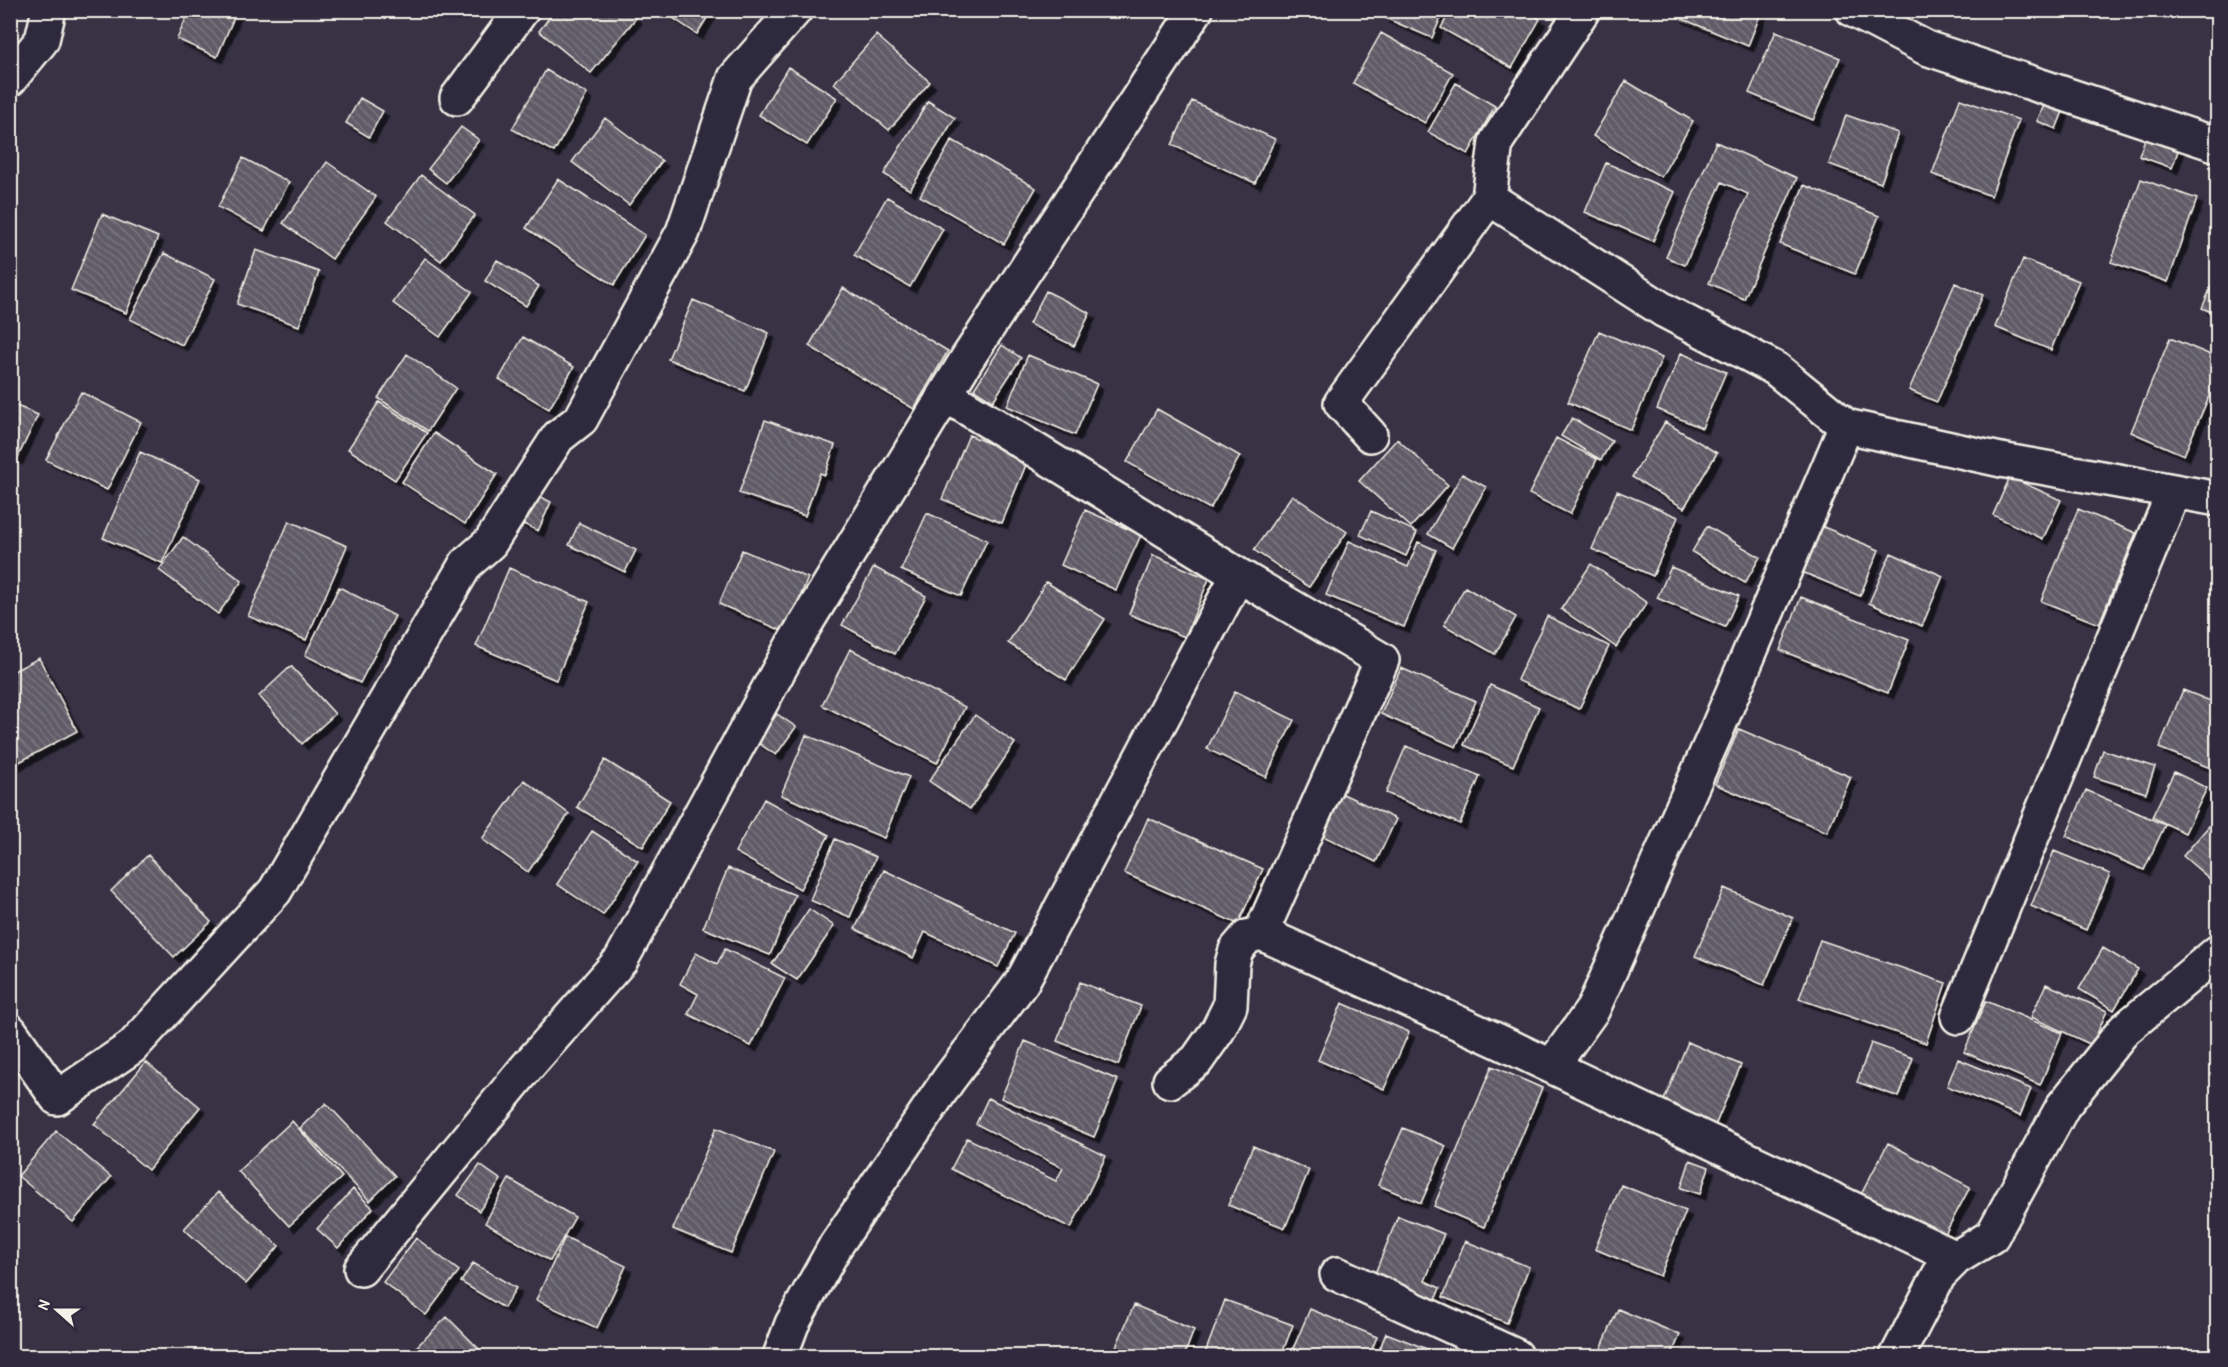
<svg xmlns="http://www.w3.org/2000/svg" width="2228" height="1367" font-family="'Patrick Hand',sans-serif">
<style>
.building{fill:url(#building-back-hatch);stroke:#f4f1e8;stroke-width:1.5;filter:url(#shadow)}
.lines{fill:none;stroke-linecap:round;stroke-linejoin:round}
.street-casing{stroke:#f4f1e8;stroke-width:38}
.street{stroke:#2f2a3d;stroke-width:33}
</style>
<defs>
<pattern id="building-back-hatch" width="6" height="6" patternUnits="userSpaceOnUse" patternTransform="scale(1.5)"><rect width="6" height="6" fill="#5f5c67"/><path d="M-1 5l2 2M0 0l6 6M5-1l2 2" fill="none" stroke="#77747d"/></pattern>
<filter id="shadow"><feDropShadow dx="5.5" dy="5.5" stdDeviation="0" flood-color="#0009"/></filter>
</defs>
<rect width="100%" height="100%" fill="#373244"/>
<filter id="ink" filterUnits="userSpaceOnUse"><feTurbulence type="fractalNoise" baseFrequency=".0167" numOctaves="2"/><feDisplacementMap in="SourceGraphic" scale="12" xChannelSelector="R" yChannelSelector="G"/><feConvolveMatrix kernelMatrix="1 2 1 2 8 2 1 2 1" color-interpolation-filters="sRGB"/></filter>
<g filter="url(#ink)">
<!-- building -->
<path class="building" d="M 179,10 L 237,10 L 217,57 L 177,39 L 188,14 Z
M 555,10 L 627,10 L 636,18 L 591,73 L 539,31 Z
M 661,10 L 712,10 L 697,34 Z
M 1386,10 L 1444,10 L 1432,38 L 1383,17 Z
M 1451,10 L 1525,10 L 1540,19 L 1512,68 L 1441,28 Z
M 1681,10 L 1762,10 L 1748,46 L 1678,17 Z
M 1776,31 L 1840,58 L 1813,120 L 1749,93 Z
M 1381,33 L 1453,73 L 1425,123 L 1353,83 Z
M 876,35 L 930,82 L 889,130 L 834,83 Z
M 788,67 L 837,98 L 807,145 L 759,115 Z
M 546,70 L 587,94 L 554,152 L 512,129 Z
M 1626,81 L 1693,121 L 1661,177 L 1593,136 Z
M 1456,83 L 1495,106 L 1468,154 L 1428,132 Z
M 360,98 L 383,111 L 369,137 L 346,123 Z
M 1960,99 L 2019,120 L 1991,196 L 1932,174 Z
M 928,101 L 955,118 L 910,190 L 884,174 Z
M 1192,101 L 1275,139 L 1255,183 L 1172,145 Z
M 2046,101 L 2064,109 L 2056,129 L 2037,121 Z
M 1846,115 L 1898,133 L 1881,183 L 1829,164 Z
M 605,118 L 662,161 L 629,205 L 572,162 Z
M 461,127 L 479,140 L 446,183 L 428,169 Z
M 2146,136 L 2179,148 L 2172,168 L 2139,156 Z
M 952,140 L 1036,188 L 1004,244 L 920,196 Z
M 1716,142 L 1797,178 L 1744,299 L 1709,283 L 1748,194 L 1722,182 L 1685,265 L 1666,257 Z
M 243,158 L 289,182 L 264,231 L 218,207 Z
M 327,162 L 376,197 L 332,259 L 283,223 Z
M 1606,163 L 1675,192 L 1653,241 L 1585,212 Z
M 421,175 L 475,215 L 441,261 L 387,221 Z
M 558,179 L 645,235 L 614,285 L 526,228 Z
M 2141,179 L 2197,199 L 2168,282 L 2111,262 Z
M 1804,185 L 1879,216 L 1855,274 L 1780,244 Z
M 887,197 L 943,229 L 910,287 L 854,255 Z
M 102,214 L 158,237 L 126,313 L 71,290 Z
M 256,250 L 319,272 L 299,326 L 237,304 Z
M 164,253 L 215,279 L 182,345 L 130,319 Z
M 425,258 L 472,292 L 440,337 L 393,303 Z
M 2023,259 L 2079,281 L 2051,350 L 1995,327 Z
M 497,260 L 539,286 L 526,306 L 485,281 Z
M 2218,271 L 2218,315 L 2202,308 Z
M 1955,283 L 1983,295 L 1937,402 L 1909,390 Z
M 843,288 L 948,351 L 914,409 L 809,346 Z
M 1046,291 L 1090,313 L 1074,346 L 1029,324 Z
M 693,300 L 769,333 L 745,391 L 668,359 Z
M 1599,331 L 1662,358 L 1631,430 L 1568,402 Z
M 523,337 L 574,367 L 549,409 L 499,379 Z
M 2170,338 L 2218,358 L 2218,375 L 2184,455 L 2131,432 Z
M 1002,345 L 1021,358 L 993,401 L 974,389 Z
M 1681,353 L 1726,372 L 1702,428 L 1657,409 Z
M 407,354 L 456,388 L 428,431 L 378,398 Z
M 1028,355 L 1097,384 L 1075,435 L 1007,406 Z
M 81,392 L 141,422 L 107,490 L 46,460 Z
M 379,402 L 427,433 L 395,480 L 348,449 Z
M 10,403 L 38,415 L 17,459 L 10,456 Z
M 1157,409 L 1240,456 L 1210,509 L 1127,462 Z
M 1572,418 L 1612,441 L 1601,460 L 1561,436 Z
M 765,420 L 835,445 L 825,475 L 820,473 L 805,516 L 739,493 Z
M 1665,422 L 1717,453 L 1684,508 L 1632,477 Z
M 434,433 L 497,474 L 465,524 L 402,482 Z
M 969,435 L 1028,460 L 1002,523 L 942,499 Z
M 1556,438 L 1597,459 L 1570,514 L 1529,494 Z
M 1397,439 L 1448,485 L 1411,527 L 1359,481 Z
M 140,452 L 200,479 L 162,563 L 103,538 Z
M 1462,474 L 1486,487 L 1452,548 L 1428,534 Z
M 2010,477 L 2061,500 L 2043,539 L 1993,515 Z
M 525,489 L 551,502 L 538,531 L 511,518 Z
M 1617,491 L 1678,517 L 1653,576 L 1592,549 Z
M 1292,495 L 1347,532 L 1309,587 L 1254,550 Z
M 2078,509 L 2136,533 L 2099,624 L 2041,601 Z
M 1085,510 L 1141,535 L 1116,590 L 1061,565 Z
M 1371,511 L 1417,532 L 1406,556 L 1360,535 Z
M 927,513 L 987,540 L 961,596 L 901,570 Z
M 289,521 L 347,546 L 306,640 L 248,616 Z
M 579,523 L 636,550 L 625,572 L 569,545 Z
M 1707,526 L 1760,557 L 1745,583 L 1692,552 Z
M 1821,526 L 1879,550 L 1860,596 L 1802,572 Z
M 183,537 L 242,581 L 218,614 L 159,570 Z
M 1349,541 L 1408,567 L 1418,542 L 1436,550 L 1404,627 L 1326,595 Z
M 742,550 L 808,578 L 785,632 L 719,604 Z
M 1891,553 L 1943,576 L 1922,626 L 1869,603 Z
M 1153,555 L 1209,579 L 1185,637 L 1129,614 Z
M 1591,564 L 1647,603 L 1616,647 L 1561,609 Z
M 874,567 L 926,596 L 895,654 L 842,625 Z
M 1671,567 L 1739,596 L 1725,627 L 1657,598 Z
M 509,568 L 589,602 L 556,680 L 476,646 Z
M 1046,582 L 1105,619 L 1066,680 L 1008,643 Z
M 339,587 L 395,616 L 360,683 L 305,655 Z
M 1465,587 L 1516,617 L 1495,654 L 1444,625 Z
M 1801,597 L 1909,640 L 1888,693 L 1780,650 Z
M 1547,616 L 1609,646 L 1579,709 L 1517,680 Z
M 850,649 L 965,707 L 937,763 L 822,705 Z
M 39,658 L 77,731 L 10,767 L 10,673 Z
M 291,666 L 335,714 L 302,744 L 259,696 Z
M 1401,668 L 1476,701 L 1456,747 L 1381,714 Z
M 1490,685 L 1539,707 L 1513,766 L 1464,745 Z
M 2183,690 L 2218,704 L 2218,771 L 2159,748 Z
M 1235,691 L 1294,720 L 1266,777 L 1207,749 Z
M 777,714 L 796,727 L 776,755 L 757,742 Z
M 975,715 L 1015,743 L 970,809 L 929,781 Z
M 1739,729 L 1851,777 L 1827,832 L 1715,784 Z
M 806,735 L 909,777 L 884,838 L 781,795 Z
M 1406,746 L 1480,776 L 1460,824 L 1386,793 Z
M 2103,750 L 2155,767 L 2146,793 L 2094,777 Z
M 605,760 L 670,801 L 643,847 L 577,807 Z
M 2174,772 L 2207,788 L 2185,833 L 2152,817 Z
M 524,780 L 569,814 L 528,872 L 482,839 Z
M 2086,790 L 2165,825 L 2144,870 L 2066,836 Z
M 1341,793 L 1396,819 L 1376,862 L 1321,835 Z
M 764,799 L 829,835 L 800,889 L 735,852 Z
M 1148,818 L 1263,869 L 1238,924 L 1124,873 Z
M 2215,819 L 2218,821 L 2218,886 L 2183,856 Z
M 592,831 L 638,861 L 603,915 L 557,884 Z
M 835,839 L 876,857 L 850,917 L 810,900 Z
M 2054,851 L 2110,874 L 2086,930 L 2031,906 Z
M 148,855 L 211,922 L 174,957 L 111,891 Z
M 728,868 L 795,895 L 770,955 L 703,928 Z
M 884,870 L 1015,933 L 998,967 L 925,932 L 913,958 L 855,929 Z
M 1724,888 L 1793,918 L 1764,985 L 1695,956 Z
M 809,909 L 834,926 L 797,980 L 772,964 Z
M 1820,940 L 1946,983 L 1926,1043 L 1799,999 Z
M 2103,948 L 2138,969 L 2114,1010 L 2079,989 Z
M 725,949 L 785,978 L 751,1046 L 688,1014 L 698,994 L 680,984 L 696,953 L 717,964 Z
M 1080,982 L 1141,1006 L 1118,1065 L 1057,1041 Z
M 2046,984 L 2107,1011 L 2092,1045 L 2031,1017 Z
M 1986,1001 L 2062,1033 L 2040,1085 L 1964,1052 Z
M 1342,1003 L 1409,1032 L 1384,1089 L 1318,1060 Z
M 1025,1041 L 1118,1080 L 1094,1137 L 1001,1098 Z
M 1688,1042 L 1741,1065 L 1711,1135 L 1659,1112 Z
M 1871,1043 L 1913,1058 L 1899,1097 L 1857,1082 Z
M 1958,1059 L 2031,1089 L 2020,1116 L 1947,1086 Z
M 146,1062 L 200,1107 L 148,1170 L 94,1124 Z
M 1492,1066 L 1542,1088 L 1484,1227 L 1434,1206 Z
M 988,1098 L 1106,1156 L 1071,1228 L 951,1169 L 967,1138 L 1056,1181 L 1063,1168 L 976,1124 Z
M 326,1103 L 395,1176 L 370,1201 L 300,1128 Z
M 292,1121 L 342,1177 L 289,1226 L 238,1171 Z
M 716,1128 L 774,1152 L 731,1253 L 673,1229 Z
M 1403,1128 L 1446,1146 L 1421,1203 L 1378,1185 Z
M 56,1131 L 111,1177 L 73,1222 L 18,1176 Z
M 1888,1143 L 1970,1187 L 1945,1234 L 1888,1205 L 1881,1220 L 1855,1206 Z
M 1253,1146 L 1309,1170 L 1285,1228 L 1228,1205 Z
M 1690,1160 L 1709,1167 L 1700,1194 L 1681,1188 Z
M 480,1165 L 501,1180 L 479,1211 L 458,1195 Z
M 509,1179 L 575,1217 L 550,1261 L 485,1223 Z
M 1621,1185 L 1686,1211 L 1660,1276 L 1595,1249 Z
M 353,1189 L 373,1208 L 338,1248 L 317,1229 Z
M 218,1192 L 279,1246 L 246,1284 L 184,1229 Z
M 1398,1216 L 1444,1234 L 1425,1281 L 1440,1288 L 1431,1311 L 1370,1286 Z
M 565,1237 L 626,1266 L 597,1328 L 536,1300 Z
M 416,1238 L 459,1271 L 426,1315 L 383,1282 Z
M 1465,1241 L 1529,1267 L 1507,1323 L 1443,1297 Z
M 473,1263 L 516,1288 L 504,1308 L 461,1282 Z
M 1225,1300 L 1293,1325 L 1281,1356 L 1204,1356 Z
M 1134,1305 L 1194,1330 L 1184,1356 L 1112,1356 Z
M 1310,1309 L 1377,1337 L 1369,1356 L 1290,1356 Z
M 1618,1309 L 1680,1335 L 1671,1356 L 1598,1356 Z
M 447,1317 L 484,1354 L 482,1356 L 407,1356 Z
M 1386,1333 L 1432,1351 L 1430,1356 L 1377,1356 Z"/>
<g class="lines">
<defs>
<path id="street" d="M 1853,10 L 1926,48 L 2218,145
M 10,79 L 42,40 L 49,10
M 457,98 L 522,10
M 946,395 L 1238,575 L 1382,660 L 1261,933
M 1846,426 L 2001,460 L 2218,499
M 1370,435 L 1341,403 L 1489,198
M 1958,1017 L 2174,491
M 10,1031 L 57,1098 L 132,1047 L 275,891 L 466,564 L 490,543 L 558,437 L 581,419 L 683,232 L 735,78 L 795,10
M 1552,1066 L 1593,1009 L 1716,732 L 1846,426 L 1776,369 L 1665,311 L 1489,198 L 1496,142 L 1583,10
M 1170,1081 L 1197,1060 L 1218,1030 L 1230,1006 L 1232,964 L 1236,950 L 1247,937 L 1261,933 L 1496,1040 L 1956,1258
M 361,1269 L 526,1068 L 621,960 L 792,646 L 967,359 L 1196,10
M 1337,1274 L 1516,1356
M 780,1356 L 792,1324 L 836,1245 L 949,1079 L 1022,982 L 1238,575
M 1897,1356 L 1939,1275 L 1956,1258 L 1992,1236 L 2063,1106 L 2124,1030 L 2218,952"/>
</defs>
<!-- street casing -->
<use href="#street" class="street-casing"/>
<!-- street -->
<use href="#street" class="street"/>
</g>
</g>
<!-- margin -->
<rect width="2228" height="1367" fill="none" stroke="#2f2a3d" stroke-width="36"/>
<rect x="18" y="18" width="2192" height="1331" fill="none" stroke="#f4f1e8" stroke-width="2" filter="url(#ink)"/>
<!-- north arrow -->
<g transform="translate(57 1310) rotate(291)" stroke="#2f2a3d" stroke-width="4.5" paint-order="stroke">
<path d="M0-4.5L10 22L0 15L-10 22Z" fill="#f4f1e8"/>
<text y="-9" font-size="16" font-weight="bold" text-anchor="middle" fill="#f4f1e8">N</text>
</g>
</svg>
